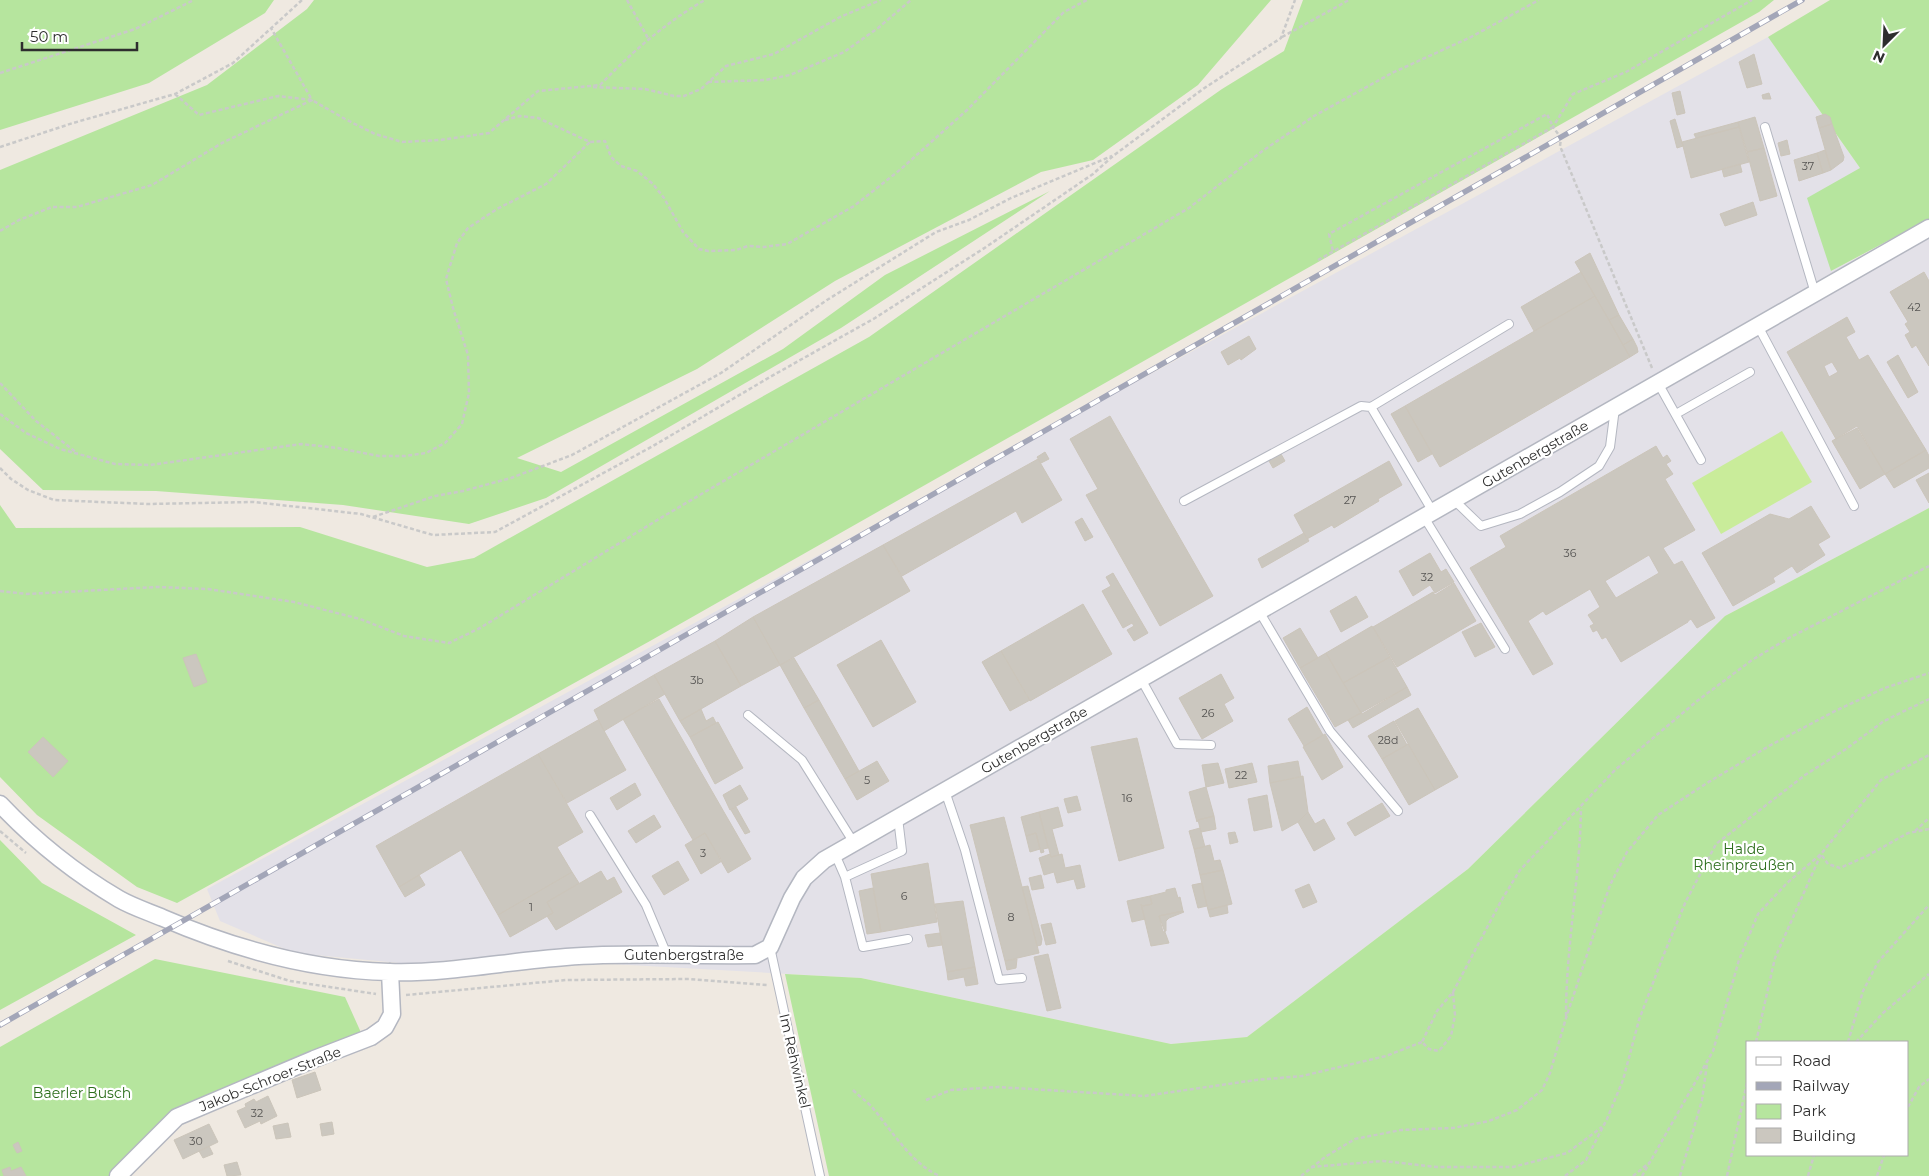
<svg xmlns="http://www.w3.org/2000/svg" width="1929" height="1176" font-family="Montserrat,sans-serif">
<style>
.industrial{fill:#e3e1e8}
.green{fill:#b6e59e;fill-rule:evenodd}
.pitch{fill:#c9ec9a}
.building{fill:#cbc7bf;stroke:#cbc5ba;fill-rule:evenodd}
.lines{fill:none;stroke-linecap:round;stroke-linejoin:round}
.service-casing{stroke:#b4b7c1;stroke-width:10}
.minor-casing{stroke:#b4b7c1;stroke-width:19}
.path{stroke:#c9c9c9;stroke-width:2.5;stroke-dasharray:4 2.5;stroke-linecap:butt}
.service{stroke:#fff;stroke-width:8}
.minor{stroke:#fff;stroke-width:16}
.rail-casing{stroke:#a3a6b8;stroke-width:5.5}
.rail{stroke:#fff;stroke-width:4;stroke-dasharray:11;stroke-linecap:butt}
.labels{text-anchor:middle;stroke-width:4.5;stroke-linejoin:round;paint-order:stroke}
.number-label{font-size:11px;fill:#555452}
.street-label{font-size:14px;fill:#2e2e2e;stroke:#fff}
.park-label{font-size:14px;fill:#2c6e1b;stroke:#fff}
</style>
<rect width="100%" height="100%" fill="#efe9e1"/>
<!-- industrial -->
<path class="industrial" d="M 1768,37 L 1860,168 L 1831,271 L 1929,221 L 1929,508 L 1725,616 L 1468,869 L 1247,1037 L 1171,1044 L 861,978 L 484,957 L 410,964 L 294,953 L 220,921 L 207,889 Z"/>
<!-- green -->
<path class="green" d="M 0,0 L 274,0 L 265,13 L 149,83 L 0,130 Z
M 314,0 L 1271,0 L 1198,85 L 1093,160 L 1041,172 L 835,281 L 697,369 L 517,458 L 561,472 L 783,349 L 885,275 L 1050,191 L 841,328 L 546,498 L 469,524 L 343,505 L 156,491 L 43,490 L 0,449 L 0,170 L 207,85 L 307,9 Z
M 1303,0 L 1774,0 L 1759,12 L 650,641 L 177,903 L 137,887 L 37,815 L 0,777 L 0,505 L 16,528 L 300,527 L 427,567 L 474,558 L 869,337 L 1222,89 L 1284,51 Z
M 1830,0 L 1929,0 L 1929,219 L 1831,271 L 1807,198 L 1860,168 L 1768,37 Z
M 1929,508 L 1929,1176 L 829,1176 L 785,974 L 861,978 L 1171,1044 L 1247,1037 L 1468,869 L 1725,616 ZM 1748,1042 L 1908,1042 L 1908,1155 L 1748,1155 Z
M 0,840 L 42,883 L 136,935 L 0,1010 Z
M 155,959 L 345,997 L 363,1037 L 176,1114 L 112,1176 L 0,1176 L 0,1047 Z"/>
<!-- pitch -->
<path class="pitch" d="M 1782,431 L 1812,482 L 1721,534 L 1692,483 Z"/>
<!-- building -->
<path class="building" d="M 1754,54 L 1762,84 L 1747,88 L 1739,62 Z
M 1680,91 L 1685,113 L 1677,115 L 1672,93 Z
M 1769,93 L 1771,99 L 1763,99 L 1762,95 Z
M 1825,114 L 1830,117 L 1832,124 L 1819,128 L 1816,117 Z
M 1755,117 L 1764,148 L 1747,152 L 1738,122 Z
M 1675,119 L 1683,146 L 1677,148 L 1670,121 Z
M 1738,122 L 1739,127 L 1696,138 L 1694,134 Z
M 1832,124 L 1844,157 L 1843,161 L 1831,170 L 1819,128 Z
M 1739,127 L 1749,162 L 1691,178 L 1682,142 Z
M 1787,140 L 1790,154 L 1781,156 L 1778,143 Z
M 1764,148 L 1777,196 L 1760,201 L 1747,152 Z
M 1825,150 L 1831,170 L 1823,173 L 1817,153 Z
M 1817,153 L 1823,173 L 1799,181 L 1794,160 Z
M 1740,164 L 1742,172 L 1724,177 L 1722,169 Z
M 1753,202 L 1757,215 L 1725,226 L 1720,214 Z
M 1590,253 L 1619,315 L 1609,320 L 1575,262 Z
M 1581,272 L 1595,296 L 1534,331 L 1521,307 Z
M 1924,272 L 1929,281 L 1929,366 L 1916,345 L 1912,348 L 1905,335 L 1910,332 L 1905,324 L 1908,322 L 1890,292 Z
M 1595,296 L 1630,357 L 1440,467 L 1405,406 Z
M 1619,315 L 1633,339 L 1623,345 L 1609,320 Z
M 1847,317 L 1855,332 L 1846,337 L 1859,360 L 1868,355 L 1926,450 L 1885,474 L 1857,428 L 1836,439 L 1787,352 ZM 1832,362 L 1838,372 L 1829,377 L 1824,366 Z
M 1249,336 L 1256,349 L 1241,360 L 1240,358 L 1228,365 L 1221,352 Z
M 1633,339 L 1637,347 L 1638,352 L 1630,357 L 1623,345 Z
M 1898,355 L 1918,392 L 1908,398 L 1887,362 Z
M 1405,406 L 1432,454 L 1418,462 L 1391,414 Z
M 1110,416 L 1213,596 L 1160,626 L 1086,495 L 1098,489 L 1070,439 Z
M 1857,426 L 1885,474 L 1860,489 L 1832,441 Z
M 1656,446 L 1663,458 L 1667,455 L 1671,461 L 1666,464 L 1673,474 L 1665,479 L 1695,530 L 1663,548 L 1674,565 L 1682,561 L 1715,618 L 1697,628 L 1691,619 L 1688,621 L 1688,622 L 1621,662 L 1606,637 L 1602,639 L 1597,630 L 1593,632 L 1590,626 L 1594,624 L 1588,615 L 1600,607 L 1590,589 L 1546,615 L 1543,611 L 1528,621 L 1553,664 L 1533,675 L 1470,568 L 1506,547 L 1500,536 ZM 1649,555 L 1659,573 L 1616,598 L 1605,581 Z
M 1926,450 L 1929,456 L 1929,468 L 1894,488 L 1885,474 Z
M 1045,452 L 1049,459 L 1041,463 L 1037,457 Z
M 1281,454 L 1285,461 L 1273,468 L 1269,461 Z
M 1038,459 L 1062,500 L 1022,523 L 1016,511 L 902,576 L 883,545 Z
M 1389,461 L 1402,485 L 1378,499 L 1379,501 L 1334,528 L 1332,525 L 1307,539 L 1294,515 Z
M 1929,473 L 1929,503 L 1916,480 Z
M 1811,506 L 1830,537 L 1818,544 L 1825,555 L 1797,573 L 1792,566 L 1773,578 L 1775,582 L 1733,606 L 1702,553 L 1770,514 L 1789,519 Z
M 1082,518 L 1093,537 L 1085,541 L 1075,522 Z
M 1304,533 L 1309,541 L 1262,568 L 1258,559 Z
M 883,545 L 910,591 L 780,665 L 753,617 Z
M 1430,553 L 1441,572 L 1446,569 L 1454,582 L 1435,593 L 1430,585 L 1413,596 L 1399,571 Z
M 1113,573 L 1148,633 L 1134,641 L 1127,630 L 1134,626 L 1132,623 L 1123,628 L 1102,591 L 1111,586 L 1106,577 Z
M 1454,583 L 1476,621 L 1397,667 L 1373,627 L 1433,592 L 1435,595 Z
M 1356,596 L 1368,617 L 1341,632 L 1330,611 Z
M 1083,604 L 1112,654 L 1030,701 L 1001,651 Z
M 753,617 L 780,665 L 741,686 L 715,641 Z
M 1481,623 L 1495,647 L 1475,657 L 1462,632 Z
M 1372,626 L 1390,657 L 1343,683 L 1326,653 Z
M 1300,628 L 1318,658 L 1300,668 L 1283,638 Z
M 881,640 L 916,702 L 873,727 L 837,665 Z
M 715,641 L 741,686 L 680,721 L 654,675 Z
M 1001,651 L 1030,700 L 1010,711 L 982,662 Z
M 1326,653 L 1361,713 L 1335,727 L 1300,668 Z
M 196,654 L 207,682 L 194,687 L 183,658 Z
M 1390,657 L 1407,687 L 1362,714 L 1343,683 Z
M 794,658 L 819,700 L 804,708 L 780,665 Z
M 1221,674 L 1234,698 L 1224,704 L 1233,721 L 1202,739 L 1179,698 Z
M 654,675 L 665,694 L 604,731 L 594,710 Z
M 1407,687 L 1411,695 L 1353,728 L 1348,720 Z
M 659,699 L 751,859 L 728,873 L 705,833 L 693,840 L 623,719 Z
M 819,700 L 859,771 L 845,779 L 804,708 Z
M 1307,707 L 1323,735 L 1304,746 L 1288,719 Z
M 1418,708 L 1458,777 L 1435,790 L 1395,721 Z
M 701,709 L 706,721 L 713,717 L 716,723 L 690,737 L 680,721 Z
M 598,720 L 626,770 L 567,803 L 538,754 Z
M 1394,721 L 1407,745 L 1382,759 L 1368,736 Z
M 718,722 L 743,768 L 715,784 L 690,737 Z
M 1325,734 L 1343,767 L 1322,780 L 1303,747 Z
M 43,737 L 68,761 L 53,777 L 28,752 Z
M 1137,738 L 1164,848 L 1119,861 L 1091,747 Z
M 1408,744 L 1435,790 L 1409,805 L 1382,759 Z
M 538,754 L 583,832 L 557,847 L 572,872 L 498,915 L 461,850 L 399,887 L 376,846 Z
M 877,761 L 889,781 L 857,800 L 845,779 Z
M 1298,761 L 1301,777 L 1270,783 L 1268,766 Z
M 1218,763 L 1224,783 L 1206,787 L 1202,765 Z
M 1252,763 L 1257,782 L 1229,788 L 1225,769 Z
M 1303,776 L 1308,812 L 1298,822 L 1282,831 L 1270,783 Z
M 635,783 L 641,795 L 617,810 L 610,798 Z
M 740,785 L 748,799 L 730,810 L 723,795 Z
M 1206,787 L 1214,816 L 1198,820 L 1197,822 L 1189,792 Z
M 1267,795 L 1272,827 L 1254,831 L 1248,799 Z
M 1077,796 L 1081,810 L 1068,813 L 1064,799 Z
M 1382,803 L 1390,816 L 1355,836 L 1347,823 Z
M 736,807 L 750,832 L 745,834 L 731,810 Z
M 1058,807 L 1063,826 L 1052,829 L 1059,855 L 1051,857 L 1039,812 Z
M 1039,812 L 1048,848 L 1043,849 L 1044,852 L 1041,853 L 1036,833 L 1026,836 L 1021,817 Z
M 1308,812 L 1315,824 L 1324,819 L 1335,839 L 1314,851 L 1298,822 Z
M 654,815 L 661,827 L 636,843 L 628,831 Z
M 1214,816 L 1216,829 L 1201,832 L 1198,820 Z
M 1004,817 L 1039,953 L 1005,961 L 970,825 Z
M 1200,828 L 1205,847 L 1194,849 L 1189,831 Z
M 1235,832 L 1238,842 L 1230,844 L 1228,833 Z
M 705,833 L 722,861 L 701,874 L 685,845 Z
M 1036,833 L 1040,849 L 1030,852 L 1026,836 Z
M 1210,845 L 1214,861 L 1220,860 L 1223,870 L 1200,875 L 1194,849 Z
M 1050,854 L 1051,857 L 1062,854 L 1065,868 L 1080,865 L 1085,887 L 1077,889 L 1074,879 L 1057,883 L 1054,872 L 1044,875 L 1039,858 Z
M 678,861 L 689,880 L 664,895 L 652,876 Z
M 928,863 L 937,922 L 881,932 L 871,874 Z
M 1223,870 L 1232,904 L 1208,910 L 1200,875 Z
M 601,871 L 607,881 L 614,877 L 622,892 L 556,930 L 547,916 L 553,913 L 547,902 Z
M 572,872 L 579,883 L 547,902 L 553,913 L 510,937 L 498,915 Z
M 419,875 L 425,885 L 405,897 L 399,887 Z
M 1041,875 L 1044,888 L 1032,890 L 1029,878 Z
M 1202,883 L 1207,906 L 1198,908 L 1192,885 Z
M 1309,884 L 1317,902 L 1303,908 L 1295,890 Z
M 1028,886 L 1042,939 L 1041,945 L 1037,946 L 1022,887 Z
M 873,888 L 881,932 L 867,934 L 859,891 Z
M 1175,888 L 1178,898 L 1180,897 L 1183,911 L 1159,916 L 1169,943 L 1151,946 L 1141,904 L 1143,906 L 1152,904 L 1150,896 L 1166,892 L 1166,890 Z
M 1150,896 L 1152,904 L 1143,906 L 1141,904 L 1145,919 L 1132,922 L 1127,901 Z
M 963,901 L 975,967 L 947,972 L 935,904 Z
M 1227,905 L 1228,913 L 1210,917 L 1208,910 Z
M 1183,911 L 1184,912 L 1169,918 L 1166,921 L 1166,931 L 1163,932 L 1159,916 Z
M 1051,923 L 1056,943 L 1046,945 L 1041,925 Z
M 940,933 L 942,945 L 928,947 L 925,935 Z
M 1048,954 L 1061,1008 L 1047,1011 L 1034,957 Z
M 1017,959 L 1016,968 L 1007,970 L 1005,961 Z
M 975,967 L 978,984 L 966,986 L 964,977 L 948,980 L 947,972 Z
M 315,1072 L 321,1090 L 297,1098 L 292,1080 Z
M 268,1096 L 277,1116 L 261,1124 L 260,1121 L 245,1128 L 237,1111 L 246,1107 L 245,1104 L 254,1099 L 256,1102 Z
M 332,1122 L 334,1134 L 322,1136 L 320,1124 Z
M 288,1123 L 291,1137 L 276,1139 L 273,1126 Z
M 209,1124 L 218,1142 L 183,1159 L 174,1140 Z
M 18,1142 L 22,1151 L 17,1153 L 13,1145 Z
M 209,1146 L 213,1154 L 203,1158 L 199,1151 Z
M 237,1162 L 241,1175 L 227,1176 L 224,1165 Z
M 10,1167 L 11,1171 L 21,1167 L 26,1176 L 4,1176 L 2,1170 Z"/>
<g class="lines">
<defs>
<path id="service" d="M 1765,127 L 1815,293
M 1758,326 L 1854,506
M 1658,383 L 1701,460
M 1676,414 L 1750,372
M 1454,500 L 1481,526 L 1520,514 L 1560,492 L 1599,466 L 1610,447 L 1615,408
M 1184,501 L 1361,406 L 1371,407
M 1433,512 L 1371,407 L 1509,324
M 1424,517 L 1505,649
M 1259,611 L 1330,731 L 1398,811
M 1141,679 L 1177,744 L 1211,745
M 748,715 L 802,760 L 854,843
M 945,791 L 965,850 L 999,980 L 1022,978
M 590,815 L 646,905 L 667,955
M 835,854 L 845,877 L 902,851 L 898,818
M 845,877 L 863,947 L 908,939
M 770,947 L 820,1176"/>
<path id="minor" d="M 0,804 C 35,841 75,873 119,899 C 133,907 149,912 163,918 C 235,949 311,970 389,972 C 448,974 507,961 566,957 C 629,952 692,956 755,955 L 770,947 L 792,898 L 804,878 L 824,860 L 1929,228
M 118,1176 L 177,1117 L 314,1059 L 371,1037 L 385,1027 L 392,1014 L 390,972"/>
</defs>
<!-- service casing -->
<use href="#service" class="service-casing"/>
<!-- minor casing -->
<use href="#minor" class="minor-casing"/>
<!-- path -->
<path class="path" d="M 627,0 L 649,40
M 1282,37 L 1349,0
M 0,73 L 135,29 L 194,0
M 708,82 L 765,80 L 790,75 L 844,52 L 878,28 L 911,0
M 593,87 L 645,89 L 674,96 L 684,96 L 701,89 L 726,66 L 774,54 L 840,17 L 881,0
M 175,94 L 199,115 L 278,96 L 312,100 L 345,119 L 375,134 L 402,142 L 440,140 L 489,133 L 538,91 L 600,85 C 631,53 666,22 705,0
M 505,120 L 520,116 L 538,118 L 590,142 L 605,141 L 611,157 L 621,166 L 637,171 L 653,184 L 664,198 L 683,232 L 699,249 L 708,251 L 736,250 L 748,246 L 764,247 L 787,244 L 854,206 L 901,169 L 967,110 L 1064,12 L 1087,0
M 0,147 L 73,123 L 175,94 L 233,63 L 302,0
M 0,231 L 19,220 L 52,207 L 77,207 L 152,185 L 222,143 L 312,100 L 271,28
M 1318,260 L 1553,127 L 1547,114 L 1329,234 L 1333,251
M 1652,368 L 1560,146 L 1561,138 L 1553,127 L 1573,94 L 1626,72 L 1752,0
M 0,383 L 36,421 L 77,453
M 0,414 L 26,433 L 60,449 L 115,464 L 150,465 L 301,444 L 338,448 L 379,456 L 405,456 L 426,453 L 445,443 L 462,424 L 469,393 L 468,355 L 453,308 L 446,279 L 457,243 L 468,228 L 497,209 L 546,184 L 590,142
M 0,468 L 11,479 L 28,490 L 54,500 L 148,504 L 254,502 L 361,514 L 433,535 L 495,532 L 653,446 L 770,377 L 875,318 L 986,247 L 1093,174 L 1113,156 L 1203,89 L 1281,38 L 1295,0
M 373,517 L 435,496 L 463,491 L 511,478 L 572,455 L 721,373 L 827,300 L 936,232 L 969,220 L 1011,198 L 1112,156
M 0,591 L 27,594 L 157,587 L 208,589 L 294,602 L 360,619 L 404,636 L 449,643 L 480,628 L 664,516 L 1189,208 L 1261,152 L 1314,116 L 1392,73 L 1471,37 L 1539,0
M 0,831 L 26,853
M 1915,831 L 1929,818
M 228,961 L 290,981 L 376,994
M 1453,992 L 1455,1015 L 1451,1036 L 1439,1051 L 1429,1049 L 1422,1042 L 1437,1011 L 1453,992 L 1501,901 L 1520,870 L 1615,770 L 1697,701 L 1752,660 L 1787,639 L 1929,566
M 406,995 L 566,980 L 689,979 L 767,985
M 1566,1016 C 1566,946 1580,877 1581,808
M 1756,1042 L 1775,958 L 1821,854 L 1881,780 L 1929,755
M 1848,1042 L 1863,991 L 1878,962 L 1929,905
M 1856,1042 L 1883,1013 L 1929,974
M 853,1090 C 859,1096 865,1100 871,1106 C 890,1128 912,1165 940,1176
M 926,1100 L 951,1090 L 998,1087 L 1144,1096 L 1256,1080 L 1302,1076 L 1386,1056 L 1422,1042
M 1908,1107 L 1919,1087 L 1929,1079
M 1311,1167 L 1383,1161 L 1437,1167 L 1513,1167 L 1567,1153 L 1602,1127
M 1301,1176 L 1325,1157 L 1355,1139 L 1401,1130 L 1453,1128 L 1489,1121 L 1517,1110 L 1542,1090 L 1550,1073 L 1566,1018 L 1610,885 L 1627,852 L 1658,815 L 1707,783 L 1769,746 L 1837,710 L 1885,688 L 1929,673
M 1565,1176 L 1586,1160 L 1607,1119 L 1623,1080 L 1639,1020 L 1662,959 L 1686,901 L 1716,844 L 1805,775 L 1846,749 L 1884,721 L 1929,699
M 1633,1176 L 1649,1163
M 1642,1176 L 1713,1051 L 1739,960 L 1758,914 L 1787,883 L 1821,854 L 1828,864 L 1840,868 L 1867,856 L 1908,833 L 1929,829
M 1680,1176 L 1702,1100 L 1707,1064
M 1727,1176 L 1748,1078
M 1808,1176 L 1814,1155
M 1877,1176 L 1884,1155"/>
<!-- service -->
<use href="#service" class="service"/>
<!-- minor -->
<use href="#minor" class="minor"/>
<defs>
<path id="rail" d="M 0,1025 L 1802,0"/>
</defs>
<!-- rail casing -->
<use href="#rail" class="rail-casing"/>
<!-- rail -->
<use href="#rail" class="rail"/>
</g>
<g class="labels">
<!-- number labels -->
<g class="number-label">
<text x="1808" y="170">37</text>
<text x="1914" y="311">42</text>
<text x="1350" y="504">27</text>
<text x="1570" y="557">36</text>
<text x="1427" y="581">32</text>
<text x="697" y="684">3b</text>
<text x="1208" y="717">26</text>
<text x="1388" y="744">28d</text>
<text x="1241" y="779">22</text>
<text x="867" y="784">5</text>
<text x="1127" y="802">16</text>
<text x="703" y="857">3</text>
<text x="904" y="900">6</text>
<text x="531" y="911">1</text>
<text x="1011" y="921">8</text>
<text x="257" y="1117">32</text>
<text x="196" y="1145">30</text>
</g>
<!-- street labels -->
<g class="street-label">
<text transform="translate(1535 454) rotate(-30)" y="5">Gutenbergstraße</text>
<text transform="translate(1034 740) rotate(-30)" y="5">Gutenbergstraße</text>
<text x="684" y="960">Gutenbergstraße</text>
<text transform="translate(795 1061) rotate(77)" y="5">Im Rehwinkel</text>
<text transform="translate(270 1079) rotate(-22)" y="5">Jakob-Schroer-Straße</text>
</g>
<!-- park labels -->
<g class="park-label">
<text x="1744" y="854">Halde<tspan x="1744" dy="16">Rheinpreußen</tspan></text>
<text x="82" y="1098">Baerler Busch</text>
</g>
</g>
<!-- legend -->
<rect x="1746" y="1041" width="162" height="115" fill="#ffffff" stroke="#ababab"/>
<rect x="1756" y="1057" width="25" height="8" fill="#ffffff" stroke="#ababab"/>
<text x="1792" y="1066" font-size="15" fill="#2e2e2e">Road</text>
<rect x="1756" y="1082" width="25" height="8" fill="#a3a6b8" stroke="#ababab"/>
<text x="1792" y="1091" font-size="15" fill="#2e2e2e">Railway</text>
<rect x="1756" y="1104" width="25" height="15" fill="#b6e59e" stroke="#ababab"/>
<text x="1792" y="1116" font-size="15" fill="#2e2e2e">Park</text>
<rect x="1756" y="1128" width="25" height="15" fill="#cbc7bf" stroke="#ababab"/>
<text x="1792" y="1141" font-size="15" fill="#2e2e2e">Building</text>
<!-- north arrow -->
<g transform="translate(1884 45) rotate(204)" stroke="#ffffff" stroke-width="4" paint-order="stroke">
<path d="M0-4L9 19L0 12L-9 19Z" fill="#2e2e2e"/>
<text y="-8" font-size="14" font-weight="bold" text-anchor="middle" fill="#2e2e2e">N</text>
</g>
<!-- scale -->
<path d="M22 42v8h115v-8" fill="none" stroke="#2e2e2e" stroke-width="2.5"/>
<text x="30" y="42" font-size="15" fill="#2e2e2e" stroke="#ffffff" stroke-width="4" paint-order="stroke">50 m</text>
</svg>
